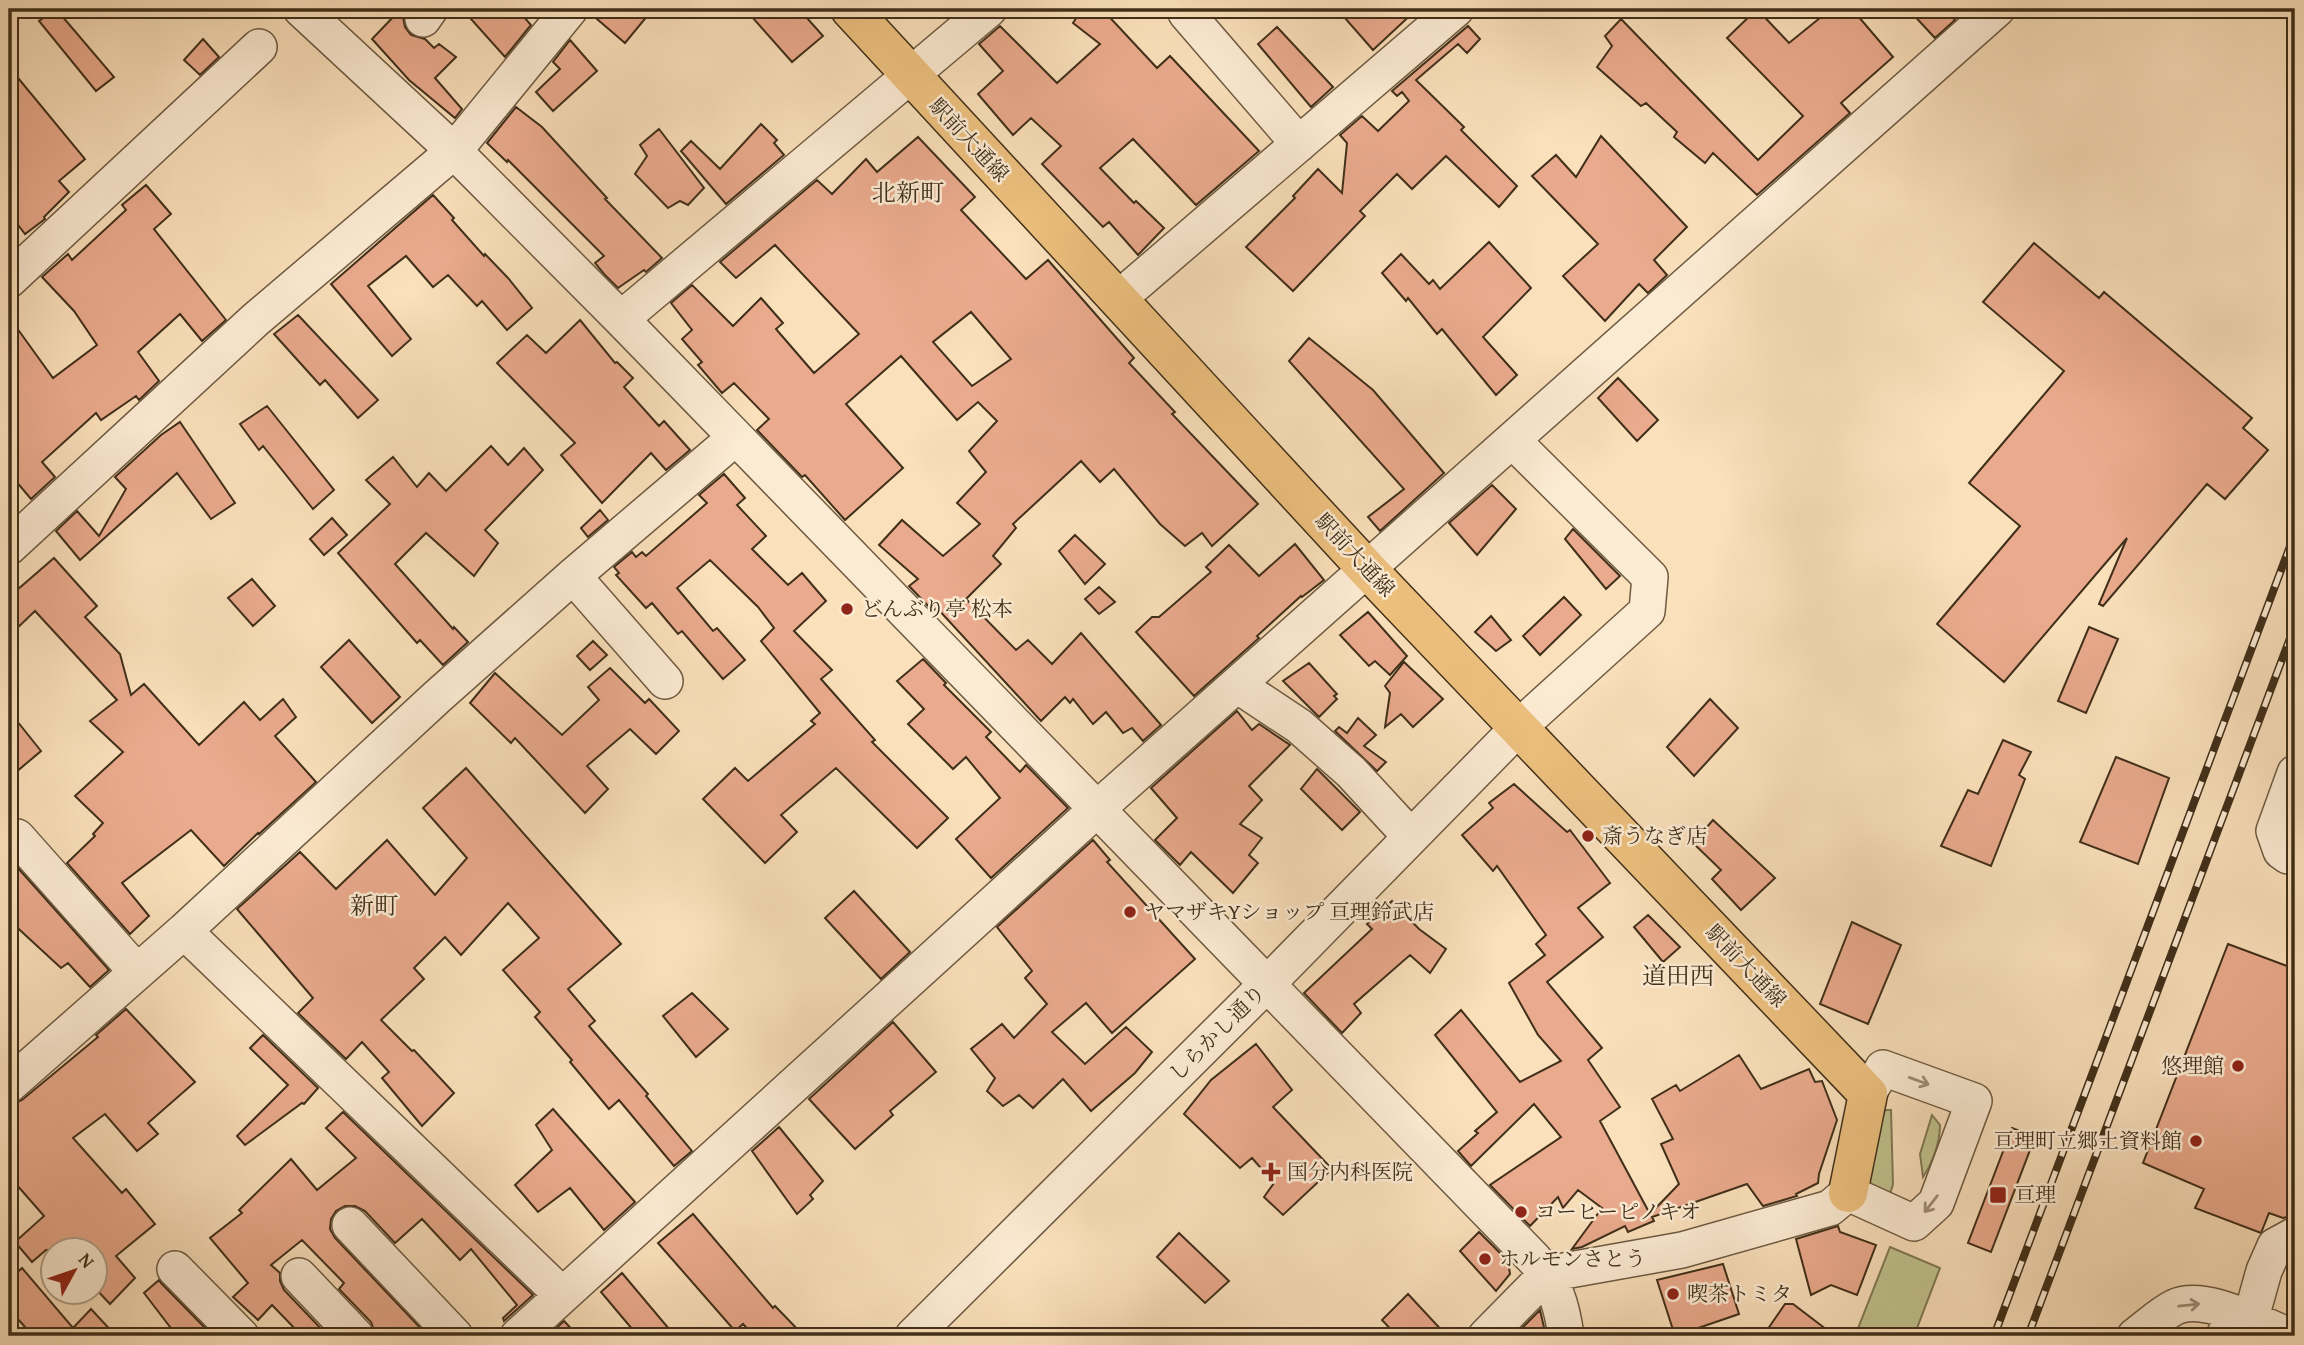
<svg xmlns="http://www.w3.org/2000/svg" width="2304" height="1345" font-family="'Gentium Book Plus','Noto Serif JP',serif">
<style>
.green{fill:#c0c28e;stroke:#807854;stroke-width:2}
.building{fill:#eaaa8d;stroke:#402f19;stroke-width:2;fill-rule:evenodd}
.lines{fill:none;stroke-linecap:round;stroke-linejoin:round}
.minor-casing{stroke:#6e5b42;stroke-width:38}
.major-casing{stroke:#402f19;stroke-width:41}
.minor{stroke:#fcebd3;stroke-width:35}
.major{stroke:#edc07e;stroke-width:38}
.rail-casing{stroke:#402f19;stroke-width:8}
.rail{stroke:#fcebd3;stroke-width:5;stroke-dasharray:16;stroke-linecap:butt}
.oneway{stroke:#9e8d76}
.poi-dot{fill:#8f2418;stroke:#fcebd3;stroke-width:2.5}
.labels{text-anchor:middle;stroke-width:5;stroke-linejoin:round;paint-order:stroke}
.street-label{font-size:21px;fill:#402f19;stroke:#fcebd3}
.poi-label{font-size:21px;fill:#402f19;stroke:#fcebd3;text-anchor:start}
.quarter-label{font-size:24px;fill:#402f19;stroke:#fcebd3}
</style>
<rect width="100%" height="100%" fill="#fae0bb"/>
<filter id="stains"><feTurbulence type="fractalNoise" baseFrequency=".00286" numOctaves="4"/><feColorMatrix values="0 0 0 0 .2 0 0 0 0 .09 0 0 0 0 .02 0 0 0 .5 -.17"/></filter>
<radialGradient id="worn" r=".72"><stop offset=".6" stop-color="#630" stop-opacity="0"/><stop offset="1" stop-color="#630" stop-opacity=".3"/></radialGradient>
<!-- green -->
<path class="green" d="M 1885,1110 L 1891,1110 L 1893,1184 L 1891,1191 L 1886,1195 L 1871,1190 L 1860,1173 Z
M 1932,1115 L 1940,1125 C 1940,1142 1933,1162 1923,1177 L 1920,1154 Z
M 1890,1247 L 1940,1268 L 1914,1336 L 1869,1336 L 1857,1331 Z"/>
<!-- building -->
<path class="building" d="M 56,9 L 114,77 L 96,91 L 39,21 Z
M 462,9 L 517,9 L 531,25 L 505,57 Z
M 590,9 L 653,9 L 625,43 L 590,13 Z
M 745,9 L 799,9 L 823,36 L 792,62 Z
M 1082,9 L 1102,9 L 1157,68 L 1170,56 L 1259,151 L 1196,205 L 1133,139 L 1100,168 L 1134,203 L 1136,201 L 1164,228 L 1138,255 L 1109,222 L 1103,227 L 1042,164 L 1061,146 L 1031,118 L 1013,135 L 978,94 L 1003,71 L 979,44 L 1000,26 L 1057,83 L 1100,44 L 1073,23 Z
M 1337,9 L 1417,9 L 1373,50 Z
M 1757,9 L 1789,43 L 1831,9 L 1852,9 L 1893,57 L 1841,103 L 1850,113 L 1757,195 L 1713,153 L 1705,163 L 1674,137 L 1677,132 L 1646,103 L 1641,106 L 1597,67 L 1612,46 L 1605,36 L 1621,19 L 1758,160 L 1803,116 L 1727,38 Z
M 1908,9 L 1946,9 L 1955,20 L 1935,38 Z
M 398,12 L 403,17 L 405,27 L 411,35 L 425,39 L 434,48 L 439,44 L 456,57 L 435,78 L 462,109 L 455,118 L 409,80 L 372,39 Z
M 1468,26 L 1480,39 L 1467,53 L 1458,44 L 1416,80 L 1464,127 L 1461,130 L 1517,186 L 1499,207 L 1446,156 L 1412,189 L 1397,174 L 1360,211 L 1365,216 L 1293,291 L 1246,247 L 1295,198 L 1293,196 L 1318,169 L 1342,193 L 1347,143 L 1340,135 L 1362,116 L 1378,131 L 1409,101 L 1402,92 L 1397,96 L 1392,91 Z
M 1277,27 L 1333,87 L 1311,107 L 1258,44 Z
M 203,39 L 219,57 L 200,75 L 184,60 Z
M 570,40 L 597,71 L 553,111 L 536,92 L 560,69 L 553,62 Z
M 9,67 L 85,159 L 59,181 L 69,192 L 44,217 L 45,219 L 25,234 L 9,213 Z
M 516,107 L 542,127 L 607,198 L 605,199 L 662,258 L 646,272 L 644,270 L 618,288 L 604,274 L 595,263 L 604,256 L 508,160 L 507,162 L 487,143 Z
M 761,124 L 777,140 L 774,143 L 784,155 L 726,204 L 681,151 L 691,141 L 720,169 Z
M 659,129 L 704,188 L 688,205 L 680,201 L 668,208 L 635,174 L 647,156 L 640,145 Z
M 1601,136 L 1687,227 L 1654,260 L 1667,275 L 1648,293 L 1639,284 L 1605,321 L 1563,276 L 1598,244 L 1532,176 L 1556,155 L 1576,177 Z
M 918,137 L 975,197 L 961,210 L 1026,279 L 1048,260 L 1134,358 L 1129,363 L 1175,412 L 1172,414 L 1258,504 L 1212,546 L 1202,533 L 1185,546 L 1160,524 L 1114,469 L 1100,482 L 1081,461 L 1013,524 L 1016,528 L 993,556 L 1001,564 L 966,599 L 1016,650 L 1028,640 L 1052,664 L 1081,633 L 1161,725 L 1143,741 L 1132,728 L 1123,733 L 1106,712 L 1093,724 L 1073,699 L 1070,703 L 1065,697 L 1041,721 L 937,608 L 933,611 L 909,586 L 918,579 L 879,545 L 902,520 L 943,556 L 980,524 L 957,503 L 986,472 L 969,451 L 997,421 L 978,402 L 957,420 L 901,356 L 846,404 L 903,468 L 845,520 L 805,475 L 802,477 L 757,430 L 769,419 L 734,383 L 722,393 L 698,365 L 702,362 L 682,339 L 692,330 L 671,303 L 692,285 L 733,326 L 761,298 L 783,323 L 776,329 L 814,373 L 859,334 L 775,245 L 736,278 L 720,262 L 817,180 L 832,194 L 866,159 L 877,172 ZM 971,312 L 1011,359 L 972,386 L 933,342 Z
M 146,185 L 171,214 L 154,229 L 226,320 L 202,341 L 180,314 L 138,352 L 159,381 L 139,400 L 136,396 L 101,420 L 96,413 L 42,462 L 55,477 L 31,499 L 9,473 L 9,317 L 53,378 L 97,345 L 74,311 L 42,277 L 68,254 L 72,260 L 126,210 L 122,205 Z
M 433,195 L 454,218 L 452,220 L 484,256 L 485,254 L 508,278 L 532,308 L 507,330 L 482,301 L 477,306 L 448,275 L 433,287 L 406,256 L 368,286 L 411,339 L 392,356 L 331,284 Z
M 1489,242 L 1531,288 L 1483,337 L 1517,375 L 1496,395 L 1442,329 L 1437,334 L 1408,298 L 1406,301 L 1382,273 L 1401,254 L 1429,284 L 1433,280 L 1440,289 Z
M 2034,243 L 2099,298 L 2104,292 L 2252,418 L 2243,428 L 2268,450 L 2225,499 L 2207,484 L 2103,606 L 2099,604 L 2127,538 L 2004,682 L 1937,624 L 2020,526 L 1969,483 L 2064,371 L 1983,302 Z
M 298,315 L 378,400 L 358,418 L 325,380 L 320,385 L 274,334 Z
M 580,320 L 615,363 L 617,362 L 633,378 L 624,387 L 659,426 L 664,421 L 690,450 L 666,470 L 651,453 L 602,503 L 561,455 L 575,443 L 497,363 L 527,335 L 546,353 Z
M 1309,338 L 1373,390 L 1444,473 L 1380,531 L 1368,517 L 1404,489 L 1289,361 Z
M 1618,378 L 1658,420 L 1637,441 L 1598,398 Z
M 267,406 L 334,490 L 313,509 L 263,446 L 259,450 L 240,424 Z
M 180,422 L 235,503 L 211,519 L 177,473 L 80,560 L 56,531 L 77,511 L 99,536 L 126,489 L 115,477 L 161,435 Z
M 491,446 L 508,465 L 524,448 L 543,470 L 485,530 L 498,543 L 474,576 L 426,533 L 395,564 L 453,629 L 454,627 L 468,642 L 443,665 L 420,640 L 417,643 L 338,553 L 390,504 L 366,480 L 393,457 L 417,487 L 429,473 L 446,491 Z
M 724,474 L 745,498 L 737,505 L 766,536 L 752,549 L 788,585 L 802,573 L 826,601 L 794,631 L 832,670 L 821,679 L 875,740 L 872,742 L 948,818 L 917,848 L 836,768 L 781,815 L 797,832 L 765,863 L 703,799 L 735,768 L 748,781 L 815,724 L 811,721 L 820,713 L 761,641 L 774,628 L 758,607 L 710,560 L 677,588 L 713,631 L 717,628 L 745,660 L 723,679 L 682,631 L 678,634 L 652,603 L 646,608 L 616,575 L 619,573 L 614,567 L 632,552 L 636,557 L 642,552 L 646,556 L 707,503 L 699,495 Z
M 1492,485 L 1516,509 L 1477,555 L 1449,523 Z
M 600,510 L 608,520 L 588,537 L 581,528 Z
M 332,518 L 347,535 L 324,555 L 310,539 Z
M 1573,529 L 1620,576 L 1606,589 L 1565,539 Z
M 1075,535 L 1105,564 L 1085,584 L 1059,551 Z
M 1295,544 L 1324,580 L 1302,597 L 1301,596 L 1257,636 L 1259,638 L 1194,696 L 1136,632 L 1152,617 L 1159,617 L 1211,572 L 1206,567 L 1229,545 L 1259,576 Z
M 54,558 L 97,606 L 85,617 L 120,654 L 131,695 L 144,684 L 199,745 L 244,702 L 260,720 L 283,699 L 296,717 L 275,736 L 316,782 L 259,834 L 258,833 L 224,866 L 191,830 L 122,883 L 149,916 L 130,934 L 67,863 L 95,836 L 93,834 L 103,823 L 75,796 L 123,752 L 90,721 L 117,700 L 35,611 L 9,636 L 9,597 Z
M 252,579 L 275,606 L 253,626 L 228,598 Z
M 1099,587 L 1115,602 L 1099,614 L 1085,599 Z
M 1564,597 L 1581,615 L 1540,655 L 1523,636 Z
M 1368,612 L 1407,656 L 1390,675 L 1375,661 L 1369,666 L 1340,635 Z
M 1491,616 L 1511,640 L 1496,651 L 1475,632 Z
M 2089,627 L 2118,639 L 2086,713 L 2058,701 Z
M 349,640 L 400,697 L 372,723 L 321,667 Z
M 593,641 L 607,655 L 590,670 L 577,656 Z
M 923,659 L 946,683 L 944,685 L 991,732 L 986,737 L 1020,772 L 1026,765 L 1068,808 L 991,878 L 956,839 L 1000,798 L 966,757 L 953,769 L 908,724 L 924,709 L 897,681 Z
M 1404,662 L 1443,699 L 1413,727 L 1401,714 L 1385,727 L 1390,693 L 1385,686 Z
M 1309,663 L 1337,694 L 1334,696 L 1337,699 L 1319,717 L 1283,681 Z
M 610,668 L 645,703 L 649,699 L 679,731 L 656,754 L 630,729 L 587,766 L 608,789 L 585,813 L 515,738 L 511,743 L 470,703 L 495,673 L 562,735 L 599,700 L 588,687 Z
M 1710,699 L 1738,728 L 1694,776 L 1667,747 Z
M 9,711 L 41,751 L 9,778 Z
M 1237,711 L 1252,730 L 1259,724 L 1290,745 L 1249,786 L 1262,800 L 1240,824 L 1262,838 L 1249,855 L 1258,863 L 1233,893 L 1191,852 L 1180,865 L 1155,840 L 1177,818 L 1151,788 Z
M 1358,718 L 1376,735 L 1364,746 L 1386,762 L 1377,771 L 1335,731 L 1339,727 L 1347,733 Z
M 2003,740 L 2031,752 L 2019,775 L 2025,779 L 1991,866 L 1941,846 L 1968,790 L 1978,794 Z
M 2116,757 L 2169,778 L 2138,864 L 2080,842 Z
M 466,768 L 621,944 L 568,989 L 595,1021 L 589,1026 L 648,1094 L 646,1096 L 692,1151 L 674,1166 L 619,1100 L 609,1109 L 570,1062 L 572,1060 L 535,1017 L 540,1012 L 503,970 L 539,938 L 508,903 L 461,955 L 445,937 L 414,968 L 424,979 L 381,1020 L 412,1051 L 414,1050 L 454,1093 L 422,1126 L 382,1078 L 389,1072 L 362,1042 L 346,1059 L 298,1013 L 313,998 L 237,909 L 300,852 L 336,889 L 387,840 L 435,895 L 467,858 L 423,808 Z
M 1317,769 L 1360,812 L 1342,830 L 1301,789 Z
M 1514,784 L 1567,832 L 1570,830 L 1610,883 L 1578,908 L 1603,937 L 1547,982 L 1602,1048 L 1588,1060 L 1620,1107 L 1600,1121 L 1650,1214 L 1679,1184 L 1661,1144 L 1673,1139 L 1652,1099 L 1676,1085 L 1680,1091 L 1739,1055 L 1761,1089 L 1809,1069 L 1815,1082 L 1822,1081 L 1837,1120 L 1819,1174 L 1818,1183 L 1796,1194 L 1797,1196 L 1763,1206 L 1747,1184 L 1652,1217 L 1654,1221 L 1628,1232 L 1625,1226 L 1582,1247 L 1572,1249 L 1602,1208 L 1578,1190 L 1563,1208 L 1558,1197 L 1530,1226 L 1490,1185 L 1561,1137 L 1534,1104 L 1471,1166 L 1458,1151 L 1478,1133 L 1475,1131 L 1497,1112 L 1435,1035 L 1461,1010 L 1520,1082 L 1561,1061 L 1538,1035 L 1509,983 L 1545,955 L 1536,944 L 1546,935 L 1497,866 L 1493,871 L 1462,835 L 1493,808 L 1489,803 Z
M 1713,820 L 1775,878 L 1741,910 L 1712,879 L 1721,870 L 1693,843 Z
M 1093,840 L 1110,860 L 1107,862 L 1195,959 L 1112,1033 L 1086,1003 L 1052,1032 L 1085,1064 L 1126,1027 L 1152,1052 L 1135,1073 L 1091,1111 L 1063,1079 L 1033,1108 L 1019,1095 L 1003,1106 L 987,1091 L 995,1078 L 971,1049 L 1002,1024 L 1014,1038 L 1047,1004 L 1025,978 L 1032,971 L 997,927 Z
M 9,858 L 109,970 L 90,987 L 68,963 L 61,968 L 9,920 Z
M 854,891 L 910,952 L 881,979 L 825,918 Z
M 1392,901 L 1419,929 L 1446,949 L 1430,973 L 1410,955 L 1354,1004 L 1361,1013 L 1342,1033 L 1304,993 L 1372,929 L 1367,924 Z
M 1648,915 L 1680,947 L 1663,962 L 1634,927 Z
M 1852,922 L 1901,945 L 1868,1024 L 1820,1004 Z
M 2228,944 L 2295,969 L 2295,1215 L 2283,1218 L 2269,1213 L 2261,1233 L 2195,1208 L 2204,1189 L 2143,1163 Z
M 692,993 L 728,1029 L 696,1057 L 663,1016 Z
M 126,1009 L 195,1082 L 148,1123 L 158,1134 L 137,1151 L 105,1114 L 73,1138 L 122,1193 L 126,1189 L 155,1224 L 116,1256 L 135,1278 L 110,1304 L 94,1287 L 94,1250 L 46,1250 L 32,1262 L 15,1242 L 44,1216 L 9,1176 L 9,1106 L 22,1100 L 98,1037 L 96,1035 Z
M 893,1022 L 936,1072 L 890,1111 L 893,1115 L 855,1149 L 809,1099 Z
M 263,1035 L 318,1088 L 304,1104 L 302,1103 L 245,1145 L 237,1136 L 288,1085 L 250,1048 Z
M 1256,1044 L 1292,1090 L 1273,1107 L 1332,1169 L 1283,1215 L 1264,1197 L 1274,1183 L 1252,1158 L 1240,1168 L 1184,1114 L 1211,1080 Z
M 553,1109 L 635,1202 L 604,1230 L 570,1188 L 538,1212 L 515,1185 L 552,1150 L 536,1125 Z
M 343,1112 L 533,1295 L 504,1321 L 503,1318 L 517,1305 L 471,1249 L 460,1260 L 422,1219 L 395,1243 L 365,1211 L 355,1206 L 345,1206 L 336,1211 L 331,1219 L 330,1229 L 335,1238 L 428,1336 L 376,1336 L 371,1322 L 339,1289 L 344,1283 L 302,1240 L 271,1265 L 280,1273 L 280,1281 L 284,1290 L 328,1336 L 302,1336 L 272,1305 L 258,1320 L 233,1297 L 248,1283 L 210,1238 L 242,1213 L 239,1210 L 291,1159 L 317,1190 L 356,1158 L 326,1128 Z
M 779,1127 L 823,1181 L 810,1195 L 813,1199 L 797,1214 L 752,1151 Z
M 2012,1128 L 2035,1137 L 1991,1252 L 1968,1243 Z
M 693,1214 L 773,1308 L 775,1306 L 804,1336 L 754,1336 L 743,1324 L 735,1331 L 658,1243 Z
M 1838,1226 L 1840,1232 L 1876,1245 L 1857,1295 L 1831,1285 L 1811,1295 L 1796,1239 Z
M 1479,1232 L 1508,1261 L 1510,1274 L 1496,1291 L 1460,1251 Z
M 1179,1233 L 1229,1281 L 1205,1303 L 1157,1257 Z
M 1723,1264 L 1739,1314 L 1675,1336 L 1657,1280 Z
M 22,1268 L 73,1328 L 91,1309 L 116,1336 L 33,1336 L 9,1309 L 9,1280 Z
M 622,1273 L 675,1336 L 638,1336 L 601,1292 Z
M 159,1280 L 161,1283 L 213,1336 L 177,1336 L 144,1293 Z
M 1408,1294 L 1447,1336 L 1397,1336 L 1382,1320 Z
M 1785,1304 L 1793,1304 L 1835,1336 L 1763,1336 Z
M 1540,1310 L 1546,1336 L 1514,1336 Z
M 564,1321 L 578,1336 L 548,1336 Z"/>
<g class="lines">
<defs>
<path id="minor" d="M 301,9 L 454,151 L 621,319 L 1534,1259 C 1555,1282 1562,1306 1566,1336
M 1188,9 L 1186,13 L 1299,144
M 423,19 L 430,9
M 9,280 L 259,47
M 1118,299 L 1456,9
M 621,319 L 989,9
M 9,547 L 255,320 L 454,151 L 570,9
M 573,576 L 665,681
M 1237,685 L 1299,726 L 1351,772 L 1411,837
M 17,837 L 137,972
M 2288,856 L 2281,851 L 2274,831 L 2295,773
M 184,931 L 562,1295
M 9,1085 L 184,931 L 437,697 L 573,576 L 735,438
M 350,1225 L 455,1336
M 175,1269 L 241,1336
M 299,1276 L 356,1336
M 518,1336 L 1107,800 L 1997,9
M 913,1336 L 1267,984 L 1519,727 L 1647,611 L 1650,577 L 1512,440
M 1486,1336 L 1547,1274 L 1682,1250 L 1830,1208 L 1848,1193 L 1914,1223 L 1936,1203 L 1974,1101 L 1883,1068 L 1868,1094
M 2135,1336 C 2147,1327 2161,1314 2175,1307 C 2205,1293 2261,1325 2290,1336
M 2224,1336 L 2226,1332 L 2250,1321 L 2264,1271 L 2275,1246 L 2295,1235"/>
<path id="major" d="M 850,9 L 1367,569 L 1868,1094 L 1848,1193"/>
</defs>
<!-- minor casing -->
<use href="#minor" class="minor-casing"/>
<!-- major casing -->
<use href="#major" class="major-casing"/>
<!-- minor -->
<use href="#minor" class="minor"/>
<!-- major -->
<use href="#major" class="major"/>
<defs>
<path id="rail" d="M 1994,1336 L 2295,533
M 2028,1336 L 2295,625"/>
</defs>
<!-- rail casing -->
<use href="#rail" class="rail-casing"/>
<!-- rail -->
<use href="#rail" class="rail"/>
</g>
<!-- one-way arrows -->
<defs><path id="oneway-shaft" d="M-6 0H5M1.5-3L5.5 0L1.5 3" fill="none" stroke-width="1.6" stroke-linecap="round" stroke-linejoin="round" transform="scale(1.75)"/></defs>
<g class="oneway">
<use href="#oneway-shaft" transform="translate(1919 1081) rotate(20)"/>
<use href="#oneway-shaft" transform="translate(1931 1204) rotate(128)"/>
<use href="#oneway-shaft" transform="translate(2189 1305) rotate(-6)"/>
</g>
<!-- markers -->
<g class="poi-dot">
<circle cx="847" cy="609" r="7"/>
<circle cx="1588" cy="836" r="7"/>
<circle cx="1130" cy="912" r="7"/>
<circle cx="2238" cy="1066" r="7"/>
<circle cx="2196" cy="1141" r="7"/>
<path d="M1267.5 1161.5h7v7h7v7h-7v7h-7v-7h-7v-7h7z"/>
<rect x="1989" y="1186" width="18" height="18" rx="3.5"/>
<circle cx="1521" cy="1212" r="7"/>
<circle cx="1485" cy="1259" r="7"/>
<circle cx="1673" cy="1294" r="7"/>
</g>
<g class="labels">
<!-- street labels -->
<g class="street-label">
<text transform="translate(969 140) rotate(47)" y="7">駅前大通線</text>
<text transform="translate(1355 555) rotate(47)" y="7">駅前大通線</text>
<text transform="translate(1746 966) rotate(46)" y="7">駅前大通線</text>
<text transform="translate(1217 1033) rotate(-45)" y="7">しらかし通り</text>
</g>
<!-- poi labels -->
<g class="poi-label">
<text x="861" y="616">どんぶり亭 松本</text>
<text x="1602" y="843">斎うなぎ店</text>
<text x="1144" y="919">ヤマザキYショップ 亘理鈴武店</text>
<text x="2224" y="1073" text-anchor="end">悠理館</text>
<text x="2182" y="1148" text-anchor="end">亘理町立郷土資料館</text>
<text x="1287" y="1179">国分内科医院</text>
<text x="2014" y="1202">亘理</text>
<text x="1535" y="1219">コーヒーピノキオ</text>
<text x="1499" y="1266">ホルモンさとう</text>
<text x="1687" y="1301">喫茶トミタ</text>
</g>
<!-- quarter labels -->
<g class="quarter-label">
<text x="908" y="201">北新町</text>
<text x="374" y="914">新町</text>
<text x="1678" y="984">道田西</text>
</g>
</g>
<!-- margin -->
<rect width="2304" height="1345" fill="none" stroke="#fae0bb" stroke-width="35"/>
<rect x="10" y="10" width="2283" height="1324" fill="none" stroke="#402f19" stroke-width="3.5"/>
<rect x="18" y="18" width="2269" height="1310" fill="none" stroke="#402f19" stroke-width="2"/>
<!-- north arrow -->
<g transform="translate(74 1271) rotate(50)"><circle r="33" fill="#fcebd3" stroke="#b1a089" stroke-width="2"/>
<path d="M0-5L12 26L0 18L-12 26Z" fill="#8f2418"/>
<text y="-10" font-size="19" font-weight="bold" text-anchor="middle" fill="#402f19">N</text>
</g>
<rect width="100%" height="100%" filter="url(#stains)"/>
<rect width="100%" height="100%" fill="url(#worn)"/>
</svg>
